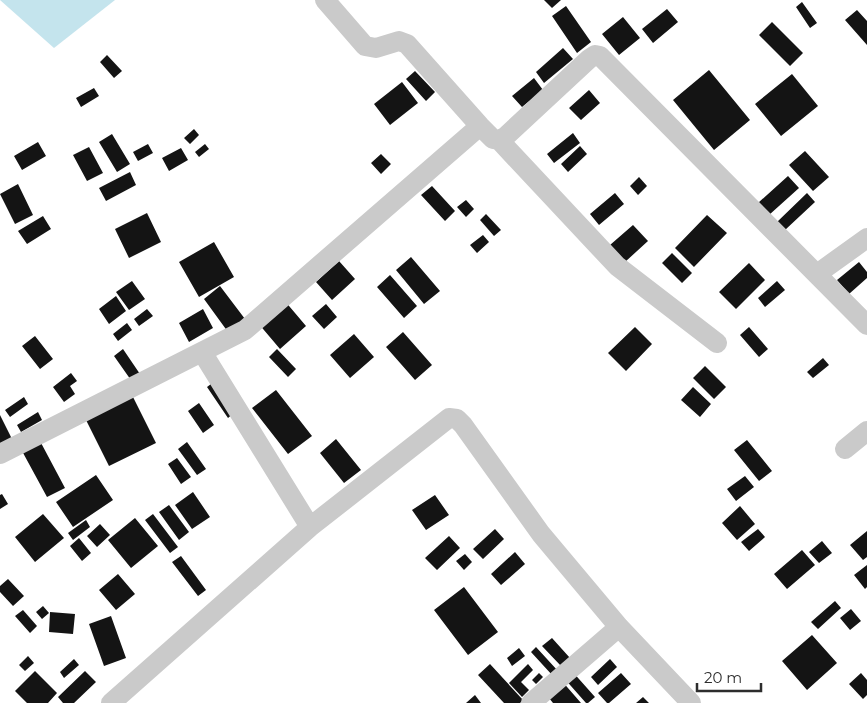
<svg xmlns="http://www.w3.org/2000/svg" width="867" height="703" font-family="Montserrat,sans-serif">
<style>
.water{fill:#c4e4ed}
.building{fill:#141414}
.lines{fill:none;stroke-linecap:round;stroke-linejoin:round}
.street{stroke:#cacaca;stroke-width:20}
</style>
<rect width="100%" height="100%" fill="#fff"/>
<!-- water -->
<path class="water" d="M 0,0 L 115,0 L 54,48 Z"/>
<!-- building -->
<path class="building" d="M 544,0 L 561,0 L 552,8 Z
M 802,2 L 817,23 L 810,28 L 796,7 Z
M 566,6 L 591,42 L 577,53 L 552,16 Z
M 667,9 L 678,22 L 653,43 L 642,29 Z
M 857,10 L 867,21 L 867,45 L 845,20 Z
M 623,17 L 640,38 L 619,55 L 602,34 Z
M 772,22 L 803,53 L 790,66 L 759,35 Z
M 563,48 L 573,59 L 544,83 L 536,72 Z
M 107,55 L 122,71 L 114,78 L 100,62 Z
M 709,70 L 750,120 L 714,150 L 673,100 Z
M 415,71 L 435,92 L 426,101 L 406,79 Z
M 792,74 L 818,106 L 781,136 L 755,104 Z
M 534,78 L 543,90 L 522,107 L 512,96 Z
M 402,82 L 418,103 L 390,125 L 374,104 Z
M 94,88 L 99,96 L 81,107 L 76,98 Z
M 589,90 L 600,103 L 581,120 L 569,108 Z
M 194,129 L 199,135 L 190,144 L 184,138 Z
M 573,133 L 580,143 L 554,163 L 547,154 Z
M 112,134 L 130,164 L 117,172 L 99,142 Z
M 38,142 L 46,156 L 22,170 L 14,156 Z
M 148,144 L 153,153 L 138,161 L 133,152 Z
M 205,144 L 209,149 L 199,157 L 195,152 Z
M 580,146 L 587,154 L 568,172 L 561,164 Z
M 89,147 L 103,173 L 87,181 L 73,155 Z
M 181,148 L 188,160 L 169,171 L 162,158 Z
M 805,151 L 829,177 L 813,191 L 789,165 Z
M 381,154 L 391,164 L 381,174 L 371,163 Z
M 130,172 L 136,185 L 106,201 L 99,188 Z
M 788,176 L 799,188 L 769,215 L 758,203 Z
M 639,177 L 647,186 L 638,195 L 630,186 Z
M 18,184 L 33,215 L 15,224 L 0,194 Z
M 432,186 L 455,211 L 445,221 L 421,195 Z
M 615,193 L 624,204 L 599,225 L 590,214 Z
M 807,193 L 815,202 L 785,230 L 777,222 Z
M 466,200 L 474,209 L 466,217 L 457,207 Z
M 147,213 L 161,242 L 129,258 L 115,229 Z
M 486,214 L 501,230 L 494,236 L 480,220 Z
M 707,215 L 727,233 L 694,267 L 675,248 Z
M 43,216 L 51,229 L 27,244 L 18,231 Z
M 633,225 L 648,241 L 625,262 L 610,245 Z
M 483,235 L 489,242 L 477,253 L 470,245 Z
M 214,242 L 234,277 L 199,297 L 179,262 Z
M 672,253 L 692,273 L 682,283 L 662,263 Z
M 411,257 L 440,291 L 424,304 L 396,270 Z
M 339,261 L 355,279 L 332,300 L 316,282 Z
M 859,262 L 867,272 L 867,278 L 849,294 L 837,280 Z
M 749,263 L 765,280 L 736,309 L 719,292 Z
M 390,275 L 417,306 L 404,318 L 377,287 Z
M 132,281 L 145,299 L 129,310 L 116,292 Z
M 777,281 L 785,290 L 765,307 L 758,298 Z
M 220,286 L 245,319 L 228,332 L 204,299 Z
M 116,296 L 126,311 L 109,324 L 99,309 Z
M 284,300 L 306,326 L 280,349 L 258,323 Z
M 326,304 L 337,317 L 324,329 L 312,316 Z
M 147,309 L 153,316 L 139,326 L 134,319 Z
M 203,309 L 213,328 L 189,342 L 179,323 Z
M 127,323 L 132,330 L 118,341 L 113,334 Z
M 635,327 L 652,344 L 626,371 L 608,353 Z
M 749,327 L 768,349 L 759,357 L 740,335 Z
M 403,332 L 432,365 L 415,380 L 386,347 Z
M 354,334 L 374,357 L 350,378 L 330,355 Z
M 35,336 L 53,359 L 40,369 L 22,346 Z
M 123,349 L 142,377 L 133,383 L 114,356 Z
M 277,349 L 296,369 L 288,377 L 269,357 Z
M 823,358 L 829,365 L 813,378 L 807,372 Z
M 705,366 L 726,387 L 714,399 L 693,378 Z
M 71,373 L 77,381 L 70,386 L 75,394 L 64,402 L 53,387 Z
M 215,381 L 235,412 L 228,418 L 207,387 Z
M 693,387 L 711,404 L 700,417 L 681,400 Z
M 276,390 L 312,436 L 288,454 L 252,408 Z
M 132,395 L 156,443 L 109,466 L 85,418 Z
M 24,397 L 28,404 L 10,417 L 5,410 Z
M 199,403 L 214,425 L 203,433 L 188,411 Z
M 38,412 L 42,420 L 21,432 L 17,425 Z
M 0,415 L 12,439 L 0,445 Z
M 336,439 L 361,470 L 344,483 L 320,453 Z
M 747,440 L 772,471 L 759,481 L 734,450 Z
M 40,441 L 65,488 L 47,497 L 22,451 Z
M 187,442 L 206,469 L 197,475 L 178,449 Z
M 177,458 L 191,477 L 181,484 L 168,464 Z
M 96,475 L 113,500 L 73,527 L 56,502 Z
M 745,476 L 754,487 L 736,501 L 727,489 Z
M 193,492 L 210,517 L 192,529 L 175,505 Z
M 2,494 L 8,504 L 0,509 L 0,495 Z
M 435,495 L 449,515 L 426,530 L 412,510 Z
M 169,505 L 189,532 L 179,540 L 159,512 Z
M 740,506 L 755,524 L 737,540 L 722,523 Z
M 43,514 L 64,538 L 35,562 L 15,537 Z
M 153,514 L 178,547 L 170,553 L 145,520 Z
M 135,518 L 158,546 L 131,568 L 108,540 Z
M 86,520 L 90,527 L 73,540 L 68,533 Z
M 100,524 L 110,535 L 97,547 L 87,536 Z
M 495,529 L 504,539 L 483,559 L 473,549 Z
M 758,529 L 765,537 L 749,551 L 741,542 Z
M 867,531 L 867,557 L 863,560 L 850,545 Z
M 449,536 L 460,548 L 437,570 L 425,558 Z
M 79,538 L 91,553 L 82,561 L 70,546 Z
M 822,541 L 832,553 L 819,563 L 809,552 Z
M 802,550 L 815,565 L 787,589 L 774,574 Z
M 515,552 L 525,564 L 501,585 L 491,574 Z
M 465,554 L 472,562 L 464,570 L 456,561 Z
M 181,556 L 206,590 L 198,596 L 172,562 Z
M 867,565 L 867,587 L 865,589 L 854,575 Z
M 118,574 L 135,594 L 116,610 L 99,590 Z
M 8,579 L 24,596 L 13,606 L 0,592 L 0,586 Z
M 464,587 L 498,632 L 468,655 L 434,610 Z
M 835,601 L 841,608 L 818,629 L 811,622 Z
M 43,606 L 49,613 L 42,619 L 36,612 Z
M 851,609 L 861,621 L 850,630 L 840,618 Z
M 23,610 L 37,626 L 30,633 L 15,616 Z
M 50,612 L 75,614 L 73,634 L 49,632 Z
M 111,616 L 126,658 L 104,666 L 89,624 Z
M 812,635 L 837,663 L 807,690 L 782,661 Z
M 552,638 L 570,658 L 561,666 L 542,646 Z
M 536,647 L 558,671 L 553,676 L 531,652 Z
M 519,648 L 525,656 L 512,666 L 507,658 Z
M 28,656 L 34,663 L 25,671 L 19,665 Z
M 74,659 L 79,665 L 64,678 L 60,672 Z
M 610,659 L 617,667 L 598,685 L 591,677 Z
M 490,664 L 523,700 L 520,703 L 504,703 L 478,675 Z
M 528,664 L 533,670 L 521,682 L 529,690 L 522,697 L 509,683 Z
M 571,670 L 595,697 L 588,703 L 586,703 L 563,677 Z
M 35,671 L 57,693 L 48,703 L 27,703 L 15,691 Z
M 85,671 L 96,682 L 74,703 L 63,703 L 58,697 Z
M 539,673 L 543,677 L 536,684 L 532,680 Z
M 621,673 L 631,684 L 609,703 L 607,703 L 598,693 Z
M 861,673 L 867,680 L 867,695 L 863,699 L 849,684 Z
M 561,680 L 581,703 L 553,703 L 545,693 Z
M 475,695 L 481,703 L 466,703 Z
M 643,697 L 649,703 L 636,703 Z"/>
<g class="lines">
<!-- street -->
<path class="street" d="M 325,0 L 365,46 L 376,48 L 399,41 L 407,44 L 480,126 L 493,139 L 499,140 L 505,137 L 589,59 L 595,55 L 600,56 L 867,325
M 499,140 L 617,266 L 717,343
M 817,274 L 867,238
M 202,352 L 310,527
M 845,449 L 867,431
M 0,454 L 245,330 L 480,126
M 111,703 L 310,527 L 449,418 L 457,419 L 463,425 L 541,534 L 619,627 L 691,703
M 531,703 L 619,627"/>
</g>
<!-- scale -->
<path d="M697 683v8h64v-8" fill="none" stroke="#2d2d2d" stroke-width="2.5"/>
<text x="704" y="683" font-size="15" fill="#2d2d2d" stroke="#ffffff" stroke-width="4" paint-order="stroke">20 m</text>
</svg>
